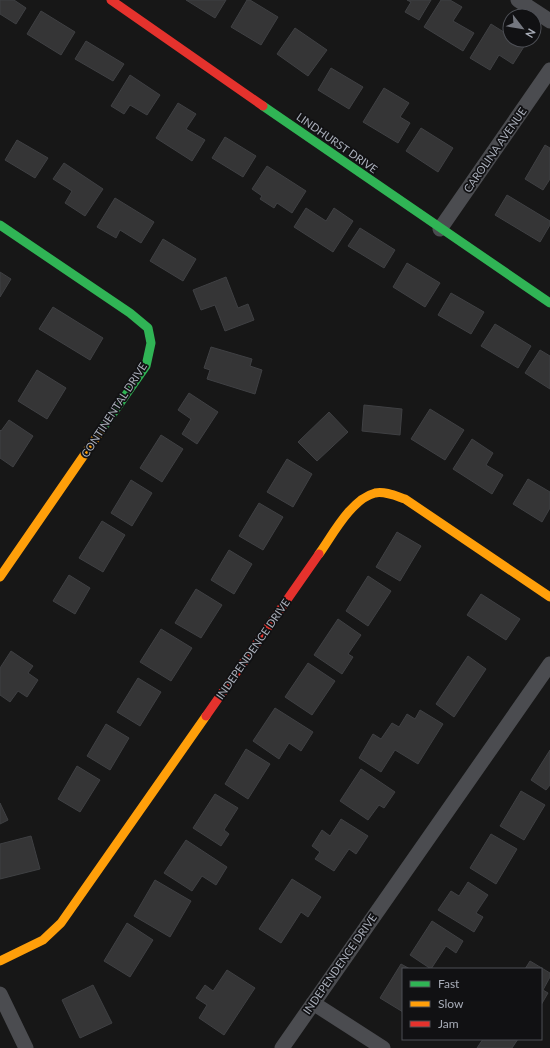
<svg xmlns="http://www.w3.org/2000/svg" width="550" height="1048" font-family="Lato,sans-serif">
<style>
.building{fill:#353536;stroke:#3f4043}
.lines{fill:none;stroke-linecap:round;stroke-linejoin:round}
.street{stroke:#4b4c50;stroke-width:15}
.fast{stroke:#30b455;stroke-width:9}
.slow{stroke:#ff9f0a;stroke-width:9}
.jam{stroke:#e5322d;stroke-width:9}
.labels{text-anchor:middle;stroke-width:3.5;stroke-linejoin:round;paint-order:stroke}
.street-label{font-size:11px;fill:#a8adb8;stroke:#111113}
</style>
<rect width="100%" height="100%" fill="#171717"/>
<!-- building -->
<path class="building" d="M 0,0 L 14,0 L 26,8 L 16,24 L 0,14 Z
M 186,0 L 226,0 L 215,18 Z
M 247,0 L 250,0 L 278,17 L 261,45 L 231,27 Z
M 407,0 L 431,0 L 419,20 L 405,12 L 411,2 Z
M 441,0 L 450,0 L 462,7 L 453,21 L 474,33 L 463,51 L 424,27 Z
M 41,11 L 75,32 L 61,55 L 27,34 Z
M 491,24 L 510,36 L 510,40 L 517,40 L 525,45 L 513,64 L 499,55 L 490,70 L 470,58 Z
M 295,28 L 327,50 L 308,76 L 277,54 Z
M 86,41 L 124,64 L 113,81 L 75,59 Z
M 331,68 L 363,87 L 349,109 L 318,90 Z
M 130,75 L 160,95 L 147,115 L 130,105 L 124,114 L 111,106 Z
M 384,88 L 409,103 L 400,117 L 410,123 L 398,143 L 363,122 Z
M 178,103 L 196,114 L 186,129 L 205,140 L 192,161 L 156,138 Z
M 421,128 L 453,148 L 438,172 L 406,151 Z
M 225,137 L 256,156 L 243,177 L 212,158 Z
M 17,140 L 48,158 L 35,178 L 5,160 Z
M 545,145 L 550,148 L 550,179 L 543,190 L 525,179 Z
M 64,163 L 103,189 L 85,216 L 65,203 L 72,191 L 53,179 Z
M 267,166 L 306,191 L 292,213 L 277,203 L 274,208 L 260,199 L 262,196 L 252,189 Z
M 507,195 L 550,221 L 550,225 L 540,242 L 495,215 Z
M 115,198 L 154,222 L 141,243 L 120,230 L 116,238 L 97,227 Z
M 306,208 L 326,221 L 334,208 L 353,221 L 333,252 L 294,227 Z
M 360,228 L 395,250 L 384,268 L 348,246 Z
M 163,239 L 196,259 L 183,281 L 150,261 Z
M 407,263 L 440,283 L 425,307 L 393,287 Z
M 0,272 L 11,279 L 0,297 Z
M 226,277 L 238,308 L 248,304 L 254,320 L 225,331 L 215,305 L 201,310 L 193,290 Z
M 451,293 L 484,312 L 471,334 L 438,315 Z
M 53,307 L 103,338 L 90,360 L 39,329 Z
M 495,324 L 531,346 L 518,368 L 481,346 Z
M 211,347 L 252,359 L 250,366 L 262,370 L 255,394 L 207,379 L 210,370 L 204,368 Z
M 540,350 L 550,356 L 550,389 L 525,373 Z
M 37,370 L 66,388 L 47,419 L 18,401 Z
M 189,393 L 218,412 L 197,444 L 182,434 L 191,419 L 178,410 Z
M 364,405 L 402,409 L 400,435 L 362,431 Z
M 430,409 L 464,430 L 445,460 L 411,439 Z
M 329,412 L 348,432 L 317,461 L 298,442 Z
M 9,420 L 33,436 L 13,467 L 0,458 L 0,430 L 1,431 Z
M 161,435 L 183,449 L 162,482 L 140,468 Z
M 472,439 L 493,453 L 486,465 L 503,475 L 492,494 L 453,469 Z
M 287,459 L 312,474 L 293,507 L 267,492 Z
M 528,479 L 550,492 L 550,508 L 542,522 L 513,504 Z
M 131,480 L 152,493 L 132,526 L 111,513 Z
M 259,503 L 283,517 L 263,550 L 239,536 Z
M 102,521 L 125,535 L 103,572 L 79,558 Z
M 397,532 L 421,546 L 400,581 L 376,567 Z
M 229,550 L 252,564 L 234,594 L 211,580 Z
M 69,575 L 90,588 L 75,614 L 53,601 Z
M 368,576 L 391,591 L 368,626 L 346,611 Z
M 196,589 L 222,605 L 201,638 L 175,623 Z
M 481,594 L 520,619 L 506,640 L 467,615 Z
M 338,619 L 361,635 L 348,654 L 353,657 L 342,674 L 314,655 Z
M 161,629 L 192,648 L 171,681 L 140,662 Z
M 11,651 L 33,666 L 28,673 L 38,680 L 27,697 L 18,691 L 10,702 L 0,695 L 0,668 Z
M 468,656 L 486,669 L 454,717 L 436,704 Z
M 308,663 L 335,681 L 312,715 L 285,697 Z
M 138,678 L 161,692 L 140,726 L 117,712 Z
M 275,708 L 313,732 L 301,751 L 289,743 L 279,759 L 253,741 Z
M 420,710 L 443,724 L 418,764 L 395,750 L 381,772 L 359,758 L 373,734 L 381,739 L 392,723 L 399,727 L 407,714 L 415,719 Z
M 106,724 L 129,738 L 110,770 L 87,756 Z
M 246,749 L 270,764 L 248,799 L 225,784 Z
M 550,750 L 550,785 L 546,790 L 531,780 Z
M 77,766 L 100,780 L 80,812 L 58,799 Z
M 361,769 L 395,792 L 384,808 L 379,805 L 368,820 L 340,801 Z
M 521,791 L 545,805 L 524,840 L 500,826 Z
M 215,794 L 238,808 L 224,830 L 229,834 L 221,846 L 193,828 Z
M 0,803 L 8,820 L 0,824 Z
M 341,819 L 368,836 L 356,854 L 349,849 L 334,871 L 315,859 L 320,852 L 312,846 L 322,830 L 330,836 Z
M 491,834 L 517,849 L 496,884 L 470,868 Z
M 31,836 L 40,869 L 0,879 L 0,844 Z
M 186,840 L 227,867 L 216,885 L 202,876 L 192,891 L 164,873 Z
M 292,879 L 321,897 L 308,917 L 301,912 L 281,943 L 259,929 Z
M 155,880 L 191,901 L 170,937 L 134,916 Z
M 468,882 L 488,895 L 476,913 L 483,917 L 474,932 L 438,910 L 451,891 L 459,896 Z
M 432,921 L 463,941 L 456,953 L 446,946 L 431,969 L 410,955 Z
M 127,923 L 153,940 L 130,977 L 104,961 Z
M 530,961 L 550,973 L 550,977 L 543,990 L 548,993 L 541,1005 L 541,969 L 525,969 Z
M 401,964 L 410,969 L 403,969 L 403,1012 L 380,998 Z
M 227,970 L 255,988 L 224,1035 L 199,1018 L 207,1005 L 196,998 L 205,985 L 213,991 Z
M 93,985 L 112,1023 L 80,1038 L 62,1000 Z
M 483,1039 L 518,1039 L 512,1048 L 477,1048 Z"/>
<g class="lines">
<!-- street -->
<path class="street" d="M 518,0 L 550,21
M 440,229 L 550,70
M 0,994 L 26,1048
M 313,1003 L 383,1048
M 282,1048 L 550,664"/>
<!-- fast -->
<path class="fast" d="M 263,106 L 550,303
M 0,225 L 130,313 L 148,328 L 151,343 L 146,366 L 100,432"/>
<!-- slow -->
<path class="slow" d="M 319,554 C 332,536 351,499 375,493 C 385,491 396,496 405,499 L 550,597
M 0,577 L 100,432
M 0,961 L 43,940 L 61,923 L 206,716"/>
<!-- jam -->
<path class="jam" d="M 111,0 L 263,106
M 206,716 L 319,554"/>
</g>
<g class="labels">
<!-- street labels -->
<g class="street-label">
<text transform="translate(337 143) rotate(35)" y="4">LINDHURST DRIVE</text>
<text transform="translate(495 150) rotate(-55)" y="4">CAROLINA AVENUE</text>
<text transform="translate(114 410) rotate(-57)" y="4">CONTINENTAL DRIVE</text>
<text transform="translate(253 649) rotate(-55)" y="4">INDEPENDENCE DRIVE</text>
<text transform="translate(340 964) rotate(-55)" y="4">INDEPENDENCE DRIVE</text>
</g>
</g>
<!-- legend -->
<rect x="402" y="968" width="140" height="72" fill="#111113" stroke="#4d4f55"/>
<rect x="410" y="981" width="20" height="6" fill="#30b455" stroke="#4d4f55"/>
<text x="438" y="988" font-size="12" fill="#a8adb8">Fast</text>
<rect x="410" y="1001" width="20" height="6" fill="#ff9f0a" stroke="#4d4f55"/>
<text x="438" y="1008" font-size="12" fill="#a8adb8">Slow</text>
<rect x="410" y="1021" width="20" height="6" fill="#e5322d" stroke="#4d4f55"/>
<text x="438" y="1028" font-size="12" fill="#a8adb8">Jam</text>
<!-- north arrow -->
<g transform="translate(522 28) rotate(121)"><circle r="19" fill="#111113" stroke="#4d4f55"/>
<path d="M0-3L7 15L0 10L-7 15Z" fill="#757880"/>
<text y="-6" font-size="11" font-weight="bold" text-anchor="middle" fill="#a8adb8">N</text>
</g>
</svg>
